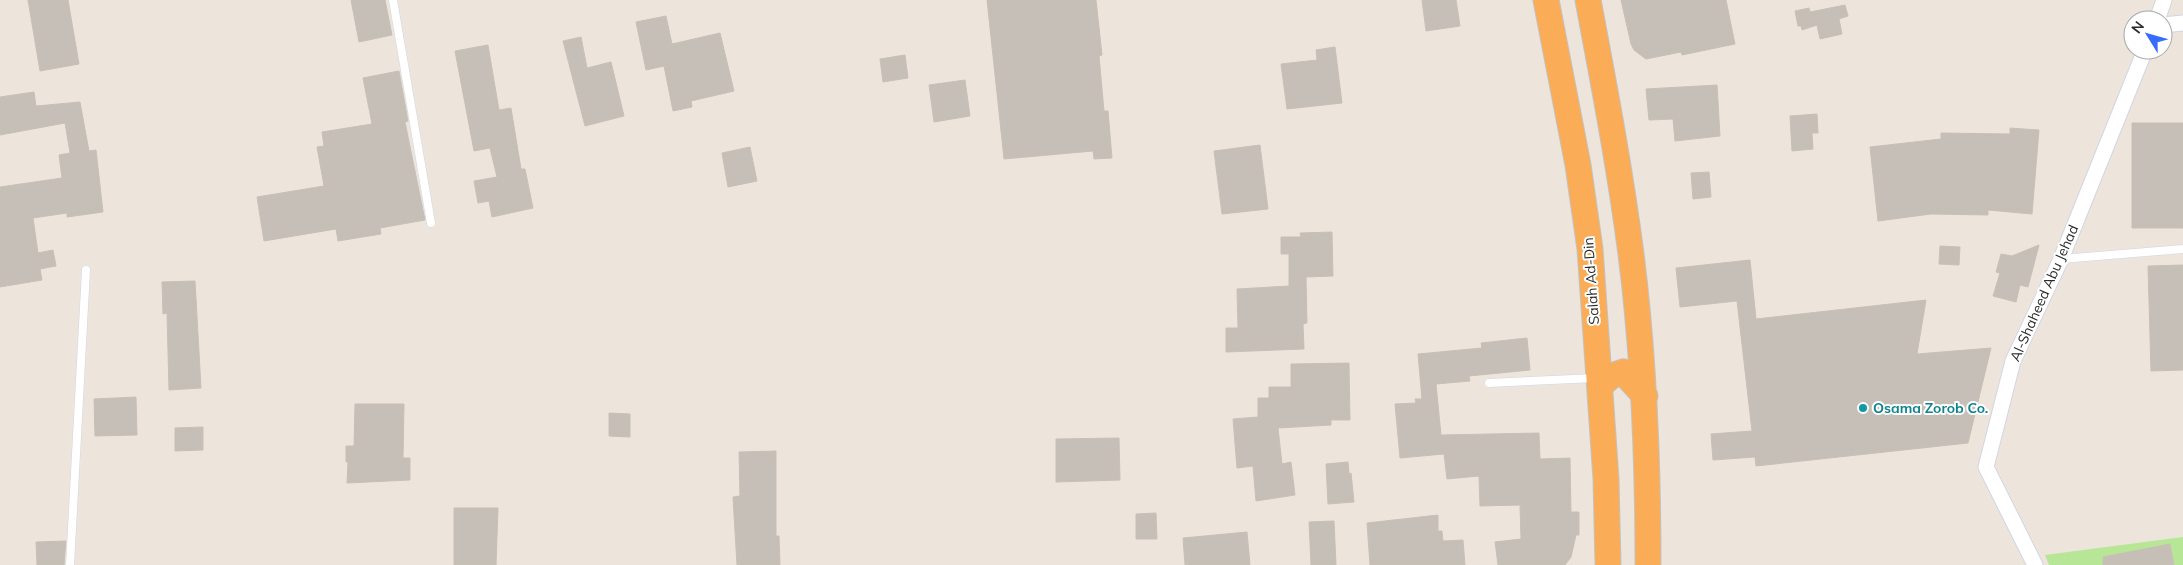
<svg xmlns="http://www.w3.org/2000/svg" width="2183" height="565" font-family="Mulish,sans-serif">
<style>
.green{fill:#b7e696}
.building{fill:#c5bfb7;stroke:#c9c0b5}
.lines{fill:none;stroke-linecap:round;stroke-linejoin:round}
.service-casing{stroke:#d1d6e4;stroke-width:9}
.minor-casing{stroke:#d1d6e4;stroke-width:17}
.trunk-casing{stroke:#c3c3c3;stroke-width:27}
.service{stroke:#fff;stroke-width:8}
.minor{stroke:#fff;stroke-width:15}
.trunk{stroke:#fbac56;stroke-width:25}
.culture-dot{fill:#0f9aa8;stroke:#fff;stroke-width:2}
.labels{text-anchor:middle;stroke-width:4;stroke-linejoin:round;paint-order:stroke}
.street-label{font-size:14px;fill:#2a2a2a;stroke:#fff}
.culture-label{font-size:14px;font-weight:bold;fill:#0d838f;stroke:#fff;text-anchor:start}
</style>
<rect width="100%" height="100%" fill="#ede4dc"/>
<!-- green -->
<path class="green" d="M 2183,537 L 2183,565 L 2049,565 L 2045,555 Z"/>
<!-- building -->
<path class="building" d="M 28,0 L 68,0 L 79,64 L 40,71 Z
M 351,0 L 385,0 L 392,35 L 359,42 Z
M 987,0 L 1096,0 L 1102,55 L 1099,56 L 1104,111 L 1108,111 L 1112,158 L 1094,159 L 1093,151 L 1004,159 Z
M 1422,0 L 1456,0 L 1460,26 L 1426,31 Z
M 1621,0 L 1726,0 L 1735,44 L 1682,55 L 1681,52 L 1646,59 L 1634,50 L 1631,44 Z
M 1845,5 L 1848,16 L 1839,19 L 1842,34 L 1820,39 L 1817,25 L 1802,30 L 1801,26 L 1798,26 L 1795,11 L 1809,8 L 1810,12 Z
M 666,16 L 672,44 L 720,33 L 734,91 L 691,101 L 692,107 L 673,111 L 664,66 L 646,70 L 636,22 Z
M 581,37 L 587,68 L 611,62 L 624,116 L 585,126 L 563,41 Z
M 488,45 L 499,110 L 511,108 L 521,169 L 525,169 L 533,208 L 492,217 L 489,201 L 478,203 L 474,181 L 497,177 L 490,148 L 474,151 L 455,51 Z
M 1335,47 L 1342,103 L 1287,109 L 1281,64 L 1317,60 L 1316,50 Z
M 905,55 L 908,78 L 883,82 L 880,59 Z
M 399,71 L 408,121 L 405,122 L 425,220 L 380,228 L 381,234 L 338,241 L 336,229 L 264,241 L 257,197 L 324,186 L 317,147 L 324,146 L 322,132 L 372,124 L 363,78 Z
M 965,80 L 970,116 L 934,122 L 929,85 Z
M 1717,85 L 1720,136 L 1675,141 L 1673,119 L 1649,120 L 1646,89 Z
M 34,92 L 36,106 L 80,102 L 89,151 L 96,150 L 103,212 L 67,217 L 67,213 L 33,218 L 38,253 L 53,250 L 56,266 L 40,269 L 42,280 L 0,287 L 0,187 L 62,178 L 59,155 L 70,153 L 65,123 L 0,135 L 0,97 Z
M 1817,114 L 1818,133 L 1812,133 L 1813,149 L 1792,151 L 1790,116 Z
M 2132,123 L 2183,123 L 2183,228 L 2132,228 Z
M 2010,128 L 2039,130 L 2032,214 L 1988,210 L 1988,215 L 1931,214 L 1878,221 L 1870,147 L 1941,139 L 1941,133 L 2010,134 Z
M 1260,145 L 1268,209 L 1222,214 L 1214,151 Z
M 750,147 L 757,181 L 728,187 L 722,153 Z
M 1709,172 L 1711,197 L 1693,199 L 1691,173 Z
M 1332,232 L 1333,276 L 1306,277 L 1307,323 L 1303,324 L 1304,349 L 1226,352 L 1226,328 L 1238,328 L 1237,289 L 1289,286 L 1289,254 L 1281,254 L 1281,237 L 1301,237 L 1300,233 Z
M 2039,245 L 2028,287 L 2020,285 L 2016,302 L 1993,296 L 2000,273 L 1996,272 L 2001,254 L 2012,256 Z
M 1940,246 L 1960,247 L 1959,265 L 1939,264 Z
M 1750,260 L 1756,319 L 1926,300 L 1917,354 L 1991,348 L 1968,443 L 1756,466 L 1755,457 L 1713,460 L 1711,434 L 1752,431 L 1737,301 L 1680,307 L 1676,268 Z
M 2183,265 L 2183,370 L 2151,371 L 2148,266 Z
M 195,281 L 201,388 L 169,390 L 167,313 L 163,314 L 162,282 Z
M 1527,338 L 1530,370 L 1469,376 L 1470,381 L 1436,384 L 1441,435 L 1539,433 L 1540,459 L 1570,458 L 1571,512 L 1579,512 L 1579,535 L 1576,535 L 1571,557 L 1565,565 L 1498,565 L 1495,542 L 1521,539 L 1520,505 L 1480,506 L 1479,476 L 1447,479 L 1444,454 L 1400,458 L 1395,404 L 1416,403 L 1415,399 L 1422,399 L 1418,354 L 1482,348 L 1481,343 Z
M 1349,363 L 1350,420 L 1331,420 L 1331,425 L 1278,428 L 1282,464 L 1291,462 L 1295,495 L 1256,501 L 1253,466 L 1237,468 L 1233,419 L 1258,417 L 1258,398 L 1269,398 L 1269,387 L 1291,387 L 1291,364 Z
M 136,397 L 137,435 L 95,436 L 94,399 Z
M 355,404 L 404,404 L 403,458 L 410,458 L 410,480 L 347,483 L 348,462 L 346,462 L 346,446 L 354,446 Z
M 609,413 L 630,414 L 630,437 L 609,436 Z
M 203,427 L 203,450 L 175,451 L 175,428 Z
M 1119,438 L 1120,480 L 1056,482 L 1056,439 Z
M 776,451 L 776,536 L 779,536 L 780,565 L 737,565 L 733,497 L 740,496 L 739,452 Z
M 1348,462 L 1349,474 L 1351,473 L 1354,502 L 1328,504 L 1326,464 Z
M 454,508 L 498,508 L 496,565 L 454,565 Z
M 1156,513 L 1157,539 L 1136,539 L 1136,514 Z
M 1438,515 L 1438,531 L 1442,531 L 1443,541 L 1463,540 L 1465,565 L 1370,565 L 1367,523 Z
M 1334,521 L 1336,565 L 1311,565 L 1309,522 Z
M 1247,532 L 1250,565 L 1185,565 L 1183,538 Z
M 66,541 L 64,565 L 37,565 L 36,542 Z
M 2170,544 L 2174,565 L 2103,565 L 2103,557 Z"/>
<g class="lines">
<defs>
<path id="service" d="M 393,0 L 431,223
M 2061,259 L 2183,249
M 1489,383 L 1595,378
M 70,565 L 86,270"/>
<path id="minor" d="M 2157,20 L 2164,0
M 2163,25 L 2183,23
M 2035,565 L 1986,467 L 2013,361 L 2061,259 L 2145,50"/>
<path id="trunk" d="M 1546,0 L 1578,165 L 1590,249 L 1606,479 L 1608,565
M 1588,0 C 1604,85 1620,169 1631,254 C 1644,357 1648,461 1648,565
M 1600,386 L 1611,376 L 1623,372 L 1645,396"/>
</defs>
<!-- service casing -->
<use href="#service" class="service-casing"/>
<!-- minor casing -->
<use href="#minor" class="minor-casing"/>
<!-- trunk casing -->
<use href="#trunk" class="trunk-casing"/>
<!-- service -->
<use href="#service" class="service"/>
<!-- minor -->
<use href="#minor" class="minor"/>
<!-- trunk -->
<use href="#trunk" class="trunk"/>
</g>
<!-- markers -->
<circle class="culture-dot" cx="1863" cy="408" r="5"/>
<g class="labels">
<!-- street labels -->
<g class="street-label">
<text transform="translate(1591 281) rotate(-94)" y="5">Salah Ad-Din</text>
<text transform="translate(2044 293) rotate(-66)" y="5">Al-Shaheed Abu Jehad</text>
</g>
<!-- culture labels -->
<g class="culture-label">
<text x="1873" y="413">Osama Zorob Co.</text>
</g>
</g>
<!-- north arrow -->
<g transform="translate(2148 35) rotate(307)"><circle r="24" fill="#ffffff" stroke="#aaaaaa"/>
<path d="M0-4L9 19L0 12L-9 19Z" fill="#376bff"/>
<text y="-8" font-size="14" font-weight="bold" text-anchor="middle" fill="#2a2a2a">N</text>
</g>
</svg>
